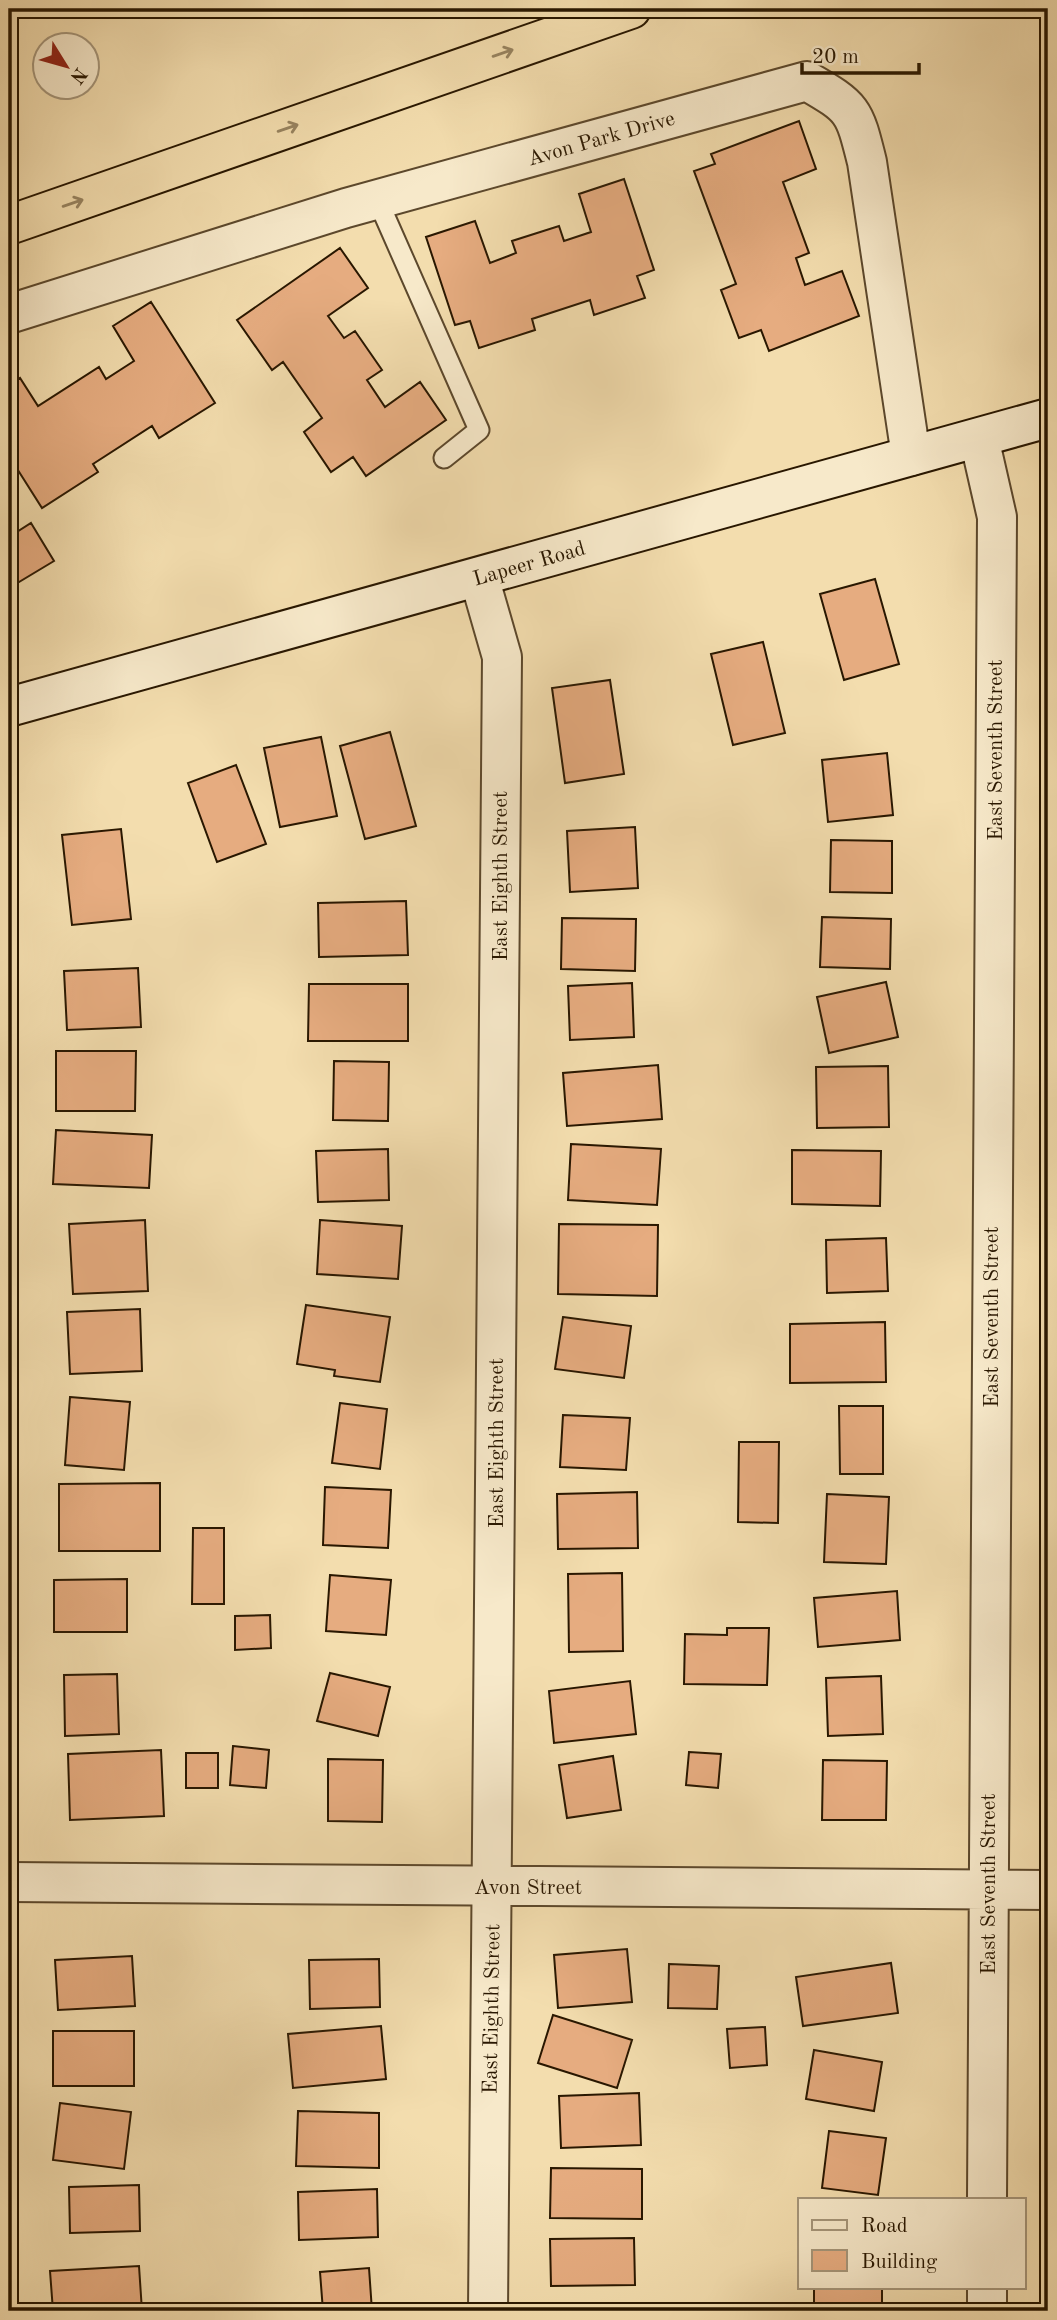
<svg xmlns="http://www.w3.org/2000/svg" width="1057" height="2320" font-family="'Old Standard TT',serif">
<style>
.building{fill:#e6ac80;stroke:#291700;stroke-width:2}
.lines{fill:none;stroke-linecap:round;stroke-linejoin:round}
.lane-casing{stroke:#5c482c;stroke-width:23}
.street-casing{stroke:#5c482c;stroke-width:42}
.secondary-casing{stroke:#291700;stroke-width:42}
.highway-casing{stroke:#291700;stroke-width:42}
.lane{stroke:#f7e9ca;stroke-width:19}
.street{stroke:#f7e9ca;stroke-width:38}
.secondary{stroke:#f7e9ca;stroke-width:38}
.highway{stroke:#f3ddae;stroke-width:38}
.oneway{stroke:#988460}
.labels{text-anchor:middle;stroke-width:7;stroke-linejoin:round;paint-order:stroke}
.street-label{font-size:21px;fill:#291700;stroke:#f7e9ca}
</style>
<rect width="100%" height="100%" fill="#f3ddae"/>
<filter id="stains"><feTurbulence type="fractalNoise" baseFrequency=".00286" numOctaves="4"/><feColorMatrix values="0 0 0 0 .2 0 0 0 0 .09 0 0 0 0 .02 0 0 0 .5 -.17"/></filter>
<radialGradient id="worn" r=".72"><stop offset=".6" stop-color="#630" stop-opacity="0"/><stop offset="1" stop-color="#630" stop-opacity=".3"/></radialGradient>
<!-- building -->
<path class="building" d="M 799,121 L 816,169 L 783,182 L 809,253 L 796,258 L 805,285 L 842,271 L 859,316 L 769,351 L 761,330 L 739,338 L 721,290 L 736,284 L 694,171 L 715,164 L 711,154 Z
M 624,179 L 654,270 L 637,276 L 645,298 L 594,315 L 590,300 L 532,319 L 535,330 L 479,348 L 470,321 L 455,325 L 426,237 L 475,221 L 490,263 L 516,253 L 512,241 L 559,226 L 564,241 L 591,232 L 579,194 Z
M 340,248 L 368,288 L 328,316 L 344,338 L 355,331 L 382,370 L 367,380 L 385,407 L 420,382 L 446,420 L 366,476 L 353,457 L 331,472 L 304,432 L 322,418 L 283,362 L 272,370 L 237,320 Z
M 151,302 L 215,403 L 159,438 L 152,426 L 93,464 L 98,472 L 42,508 L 9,456 L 9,385 L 20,378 L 38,406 L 99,367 L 106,379 L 134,361 L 113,326 Z
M 31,523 L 54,561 L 9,588 L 9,537 Z
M 875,579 L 899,664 L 844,680 L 820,594 Z
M 763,642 L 785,733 L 733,745 L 711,654 Z
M 610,680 L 624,774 L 565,783 L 552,688 Z
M 390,732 L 416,826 L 365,839 L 340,746 Z
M 321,737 L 337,816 L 280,827 L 264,748 Z
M 887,753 L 893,815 L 828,822 L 822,760 Z
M 236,765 L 266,844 L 217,862 L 188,783 Z
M 635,827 L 638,888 L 570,892 L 567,831 Z
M 121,829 L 131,919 L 72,925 L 62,835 Z
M 831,840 L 892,841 L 892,893 L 830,892 Z
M 406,901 L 408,955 L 319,957 L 318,903 Z
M 822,917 L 891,919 L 890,969 L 820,967 Z
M 562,918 L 636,919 L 635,971 L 561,969 Z
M 138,968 L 141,1027 L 67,1030 L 64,971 Z
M 886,982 L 898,1037 L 829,1053 L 817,997 Z
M 632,983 L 634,1037 L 570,1040 L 568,986 Z
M 309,984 L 408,984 L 408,1041 L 308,1041 Z
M 56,1051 L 136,1051 L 135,1111 L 56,1111 Z
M 334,1061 L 389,1062 L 388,1121 L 333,1120 Z
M 658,1065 L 662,1119 L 567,1126 L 563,1073 Z
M 888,1066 L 889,1127 L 817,1128 L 816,1067 Z
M 56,1130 L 152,1135 L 149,1188 L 53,1184 Z
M 571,1144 L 661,1149 L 657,1205 L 568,1200 Z
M 388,1149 L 389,1200 L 318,1202 L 316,1151 Z
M 792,1150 L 881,1151 L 880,1206 L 792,1204 Z
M 145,1220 L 148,1291 L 73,1294 L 69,1224 Z
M 320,1220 L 402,1226 L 398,1279 L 317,1274 Z
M 559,1224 L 658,1225 L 657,1296 L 558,1294 Z
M 886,1238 L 888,1291 L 827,1293 L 826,1240 Z
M 306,1305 L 390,1317 L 380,1382 L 334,1376 L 335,1370 L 297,1364 Z
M 140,1309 L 142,1371 L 70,1374 L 67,1312 Z
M 563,1317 L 631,1326 L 624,1378 L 555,1369 Z
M 885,1322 L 886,1382 L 790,1383 L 790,1324 Z
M 70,1397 L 130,1402 L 124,1470 L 65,1465 Z
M 340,1403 L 387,1409 L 380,1469 L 332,1463 Z
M 839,1406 L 883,1406 L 883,1474 L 840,1474 Z
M 563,1415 L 630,1418 L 626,1470 L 560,1467 Z
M 739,1442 L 779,1442 L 778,1523 L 738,1522 Z
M 160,1483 L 160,1551 L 59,1551 L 59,1484 Z
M 325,1487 L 391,1490 L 388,1548 L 323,1545 Z
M 637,1492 L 638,1548 L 558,1549 L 557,1494 Z
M 827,1494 L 889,1497 L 886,1564 L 824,1562 Z
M 193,1528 L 224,1528 L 224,1604 L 192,1604 Z
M 622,1573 L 623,1651 L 569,1652 L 568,1574 Z
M 330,1575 L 391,1580 L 386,1635 L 326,1631 Z
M 127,1579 L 127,1632 L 54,1632 L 54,1580 Z
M 897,1591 L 900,1640 L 818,1647 L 814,1598 Z
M 270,1615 L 271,1648 L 235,1650 L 235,1616 Z
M 727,1628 L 769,1628 L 767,1685 L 684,1684 L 685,1634 L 727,1635 Z
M 330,1673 L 390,1687 L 378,1736 L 317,1721 Z
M 117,1674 L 119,1734 L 65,1736 L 64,1675 Z
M 881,1676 L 883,1734 L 828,1736 L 826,1678 Z
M 630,1681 L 636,1734 L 554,1743 L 549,1691 Z
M 233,1746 L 269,1750 L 266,1788 L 230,1785 Z
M 161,1750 L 164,1816 L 70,1820 L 68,1754 Z
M 689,1752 L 721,1754 L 718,1788 L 686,1785 Z
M 186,1753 L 218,1753 L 218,1788 L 186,1788 Z
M 613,1756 L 621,1810 L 567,1818 L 559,1765 Z
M 328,1759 L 383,1760 L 382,1822 L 328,1821 Z
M 823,1760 L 887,1761 L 886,1820 L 822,1820 Z
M 627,1949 L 632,2002 L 558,2008 L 554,1955 Z
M 132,1956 L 135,2006 L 58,2010 L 55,1960 Z
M 379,1959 L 380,2007 L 310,2009 L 309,1960 Z
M 891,1963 L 898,2013 L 803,2026 L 796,1977 Z
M 669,1964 L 719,1966 L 717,2009 L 668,2008 Z
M 553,2015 L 632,2040 L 617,2088 L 538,2063 Z
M 381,2026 L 386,2079 L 293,2088 L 288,2034 Z
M 765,2027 L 767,2065 L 730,2068 L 727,2029 Z
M 53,2031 L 134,2031 L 134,2086 L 53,2086 Z
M 814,2050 L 882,2062 L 874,2111 L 806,2099 Z
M 639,2093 L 641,2145 L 561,2148 L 559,2096 Z
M 60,2103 L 131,2112 L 124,2169 L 53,2160 Z
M 298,2111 L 379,2113 L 379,2168 L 296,2166 Z
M 829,2131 L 886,2138 L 878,2195 L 822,2188 Z
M 551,2168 L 642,2169 L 642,2219 L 550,2218 Z
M 139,2185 L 140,2231 L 70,2233 L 69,2187 Z
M 377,2189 L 378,2237 L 299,2240 L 298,2192 Z
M 634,2238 L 635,2285 L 551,2286 L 550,2239 Z
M 139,2266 L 142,2311 L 53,2311 L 50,2271 Z
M 369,2268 L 372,2311 L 323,2311 L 320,2272 Z
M 814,2287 L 882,2287 L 882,2304 L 814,2304 Z"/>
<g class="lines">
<defs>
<path id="lane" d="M 378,201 L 479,430 L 444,458"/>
<path id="street" d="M 9,314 L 346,208 L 807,81 C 854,108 854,110 867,162 L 911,456
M 979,438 L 997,517 L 987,2199
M 479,577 L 502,657 L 488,2311
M 9,1882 L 1048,1890
M 987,2311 L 987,2287"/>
<path id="secondary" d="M 9,707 L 1048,418"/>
<path id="highway" d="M 9,225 L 631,9"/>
</defs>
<!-- lane casing -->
<use href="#lane" class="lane-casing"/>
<!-- street casing -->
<use href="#street" class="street-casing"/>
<!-- secondary casing -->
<use href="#secondary" class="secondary-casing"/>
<!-- highway casing -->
<use href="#highway" class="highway-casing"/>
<!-- lane -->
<use href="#lane" class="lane"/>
<!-- street -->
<use href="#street" class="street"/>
<!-- secondary -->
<use href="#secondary" class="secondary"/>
<!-- highway -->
<use href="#highway" class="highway"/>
</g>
<!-- one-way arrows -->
<defs><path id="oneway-shaft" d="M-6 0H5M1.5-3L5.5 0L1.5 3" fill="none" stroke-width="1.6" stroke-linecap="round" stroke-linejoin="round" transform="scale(1.75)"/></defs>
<g class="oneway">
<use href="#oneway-shaft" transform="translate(503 53) rotate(-19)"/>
<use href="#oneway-shaft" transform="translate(288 128) rotate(-19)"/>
<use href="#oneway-shaft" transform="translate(73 203) rotate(-19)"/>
</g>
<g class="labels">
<!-- street labels -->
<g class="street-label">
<text transform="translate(601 138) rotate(-16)" y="7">Avon Park Drive</text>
<text transform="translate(529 563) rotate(-16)" y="7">Lapeer Road</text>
<text transform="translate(995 750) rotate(-90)" y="7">East Seventh Street</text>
<text transform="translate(500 876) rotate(-90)" y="7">East Eighth Street</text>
<text transform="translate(991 1317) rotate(-90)" y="7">East Seventh Street</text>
<text transform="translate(496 1443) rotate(-90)" y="7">East Eighth Street</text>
<text transform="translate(988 1884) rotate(-90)" y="7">East Seventh Street</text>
<text x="528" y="1894">Avon Street</text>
<text transform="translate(491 2009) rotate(-89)" y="7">East Eighth Street</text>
</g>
</g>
<!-- margin -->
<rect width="1057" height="2320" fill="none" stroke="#f3ddae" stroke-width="35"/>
<rect x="10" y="10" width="1036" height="2299" fill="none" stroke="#291700" stroke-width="3.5"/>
<rect x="18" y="18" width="1022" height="2285" fill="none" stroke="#291700" stroke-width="2"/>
<!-- legend -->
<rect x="798" y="2198" width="228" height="91" fill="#f7e9ca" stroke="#a59579" stroke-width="2"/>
<rect x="812" y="2220" width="35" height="10" fill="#f7e9ca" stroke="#a59579" stroke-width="2"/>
<text x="861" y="2232" font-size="21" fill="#291700">Road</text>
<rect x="812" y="2250" width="35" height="21" fill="#e6ac80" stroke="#a59579" stroke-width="2"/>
<text x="861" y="2268" font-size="21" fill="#291700">Building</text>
<!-- north arrow -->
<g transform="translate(66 66) rotate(127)"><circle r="33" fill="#f7e9ca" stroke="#a59579" stroke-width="2"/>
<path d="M0-5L12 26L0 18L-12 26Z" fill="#8f2418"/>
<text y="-10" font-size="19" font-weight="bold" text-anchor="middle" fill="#291700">N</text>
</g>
<!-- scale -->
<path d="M802 63v10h117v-10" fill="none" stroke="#291700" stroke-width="3.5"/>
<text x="812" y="63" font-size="21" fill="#291700" stroke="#f7e9ca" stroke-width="5" paint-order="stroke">20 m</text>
<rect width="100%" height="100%" filter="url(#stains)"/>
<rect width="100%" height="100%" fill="url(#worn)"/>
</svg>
